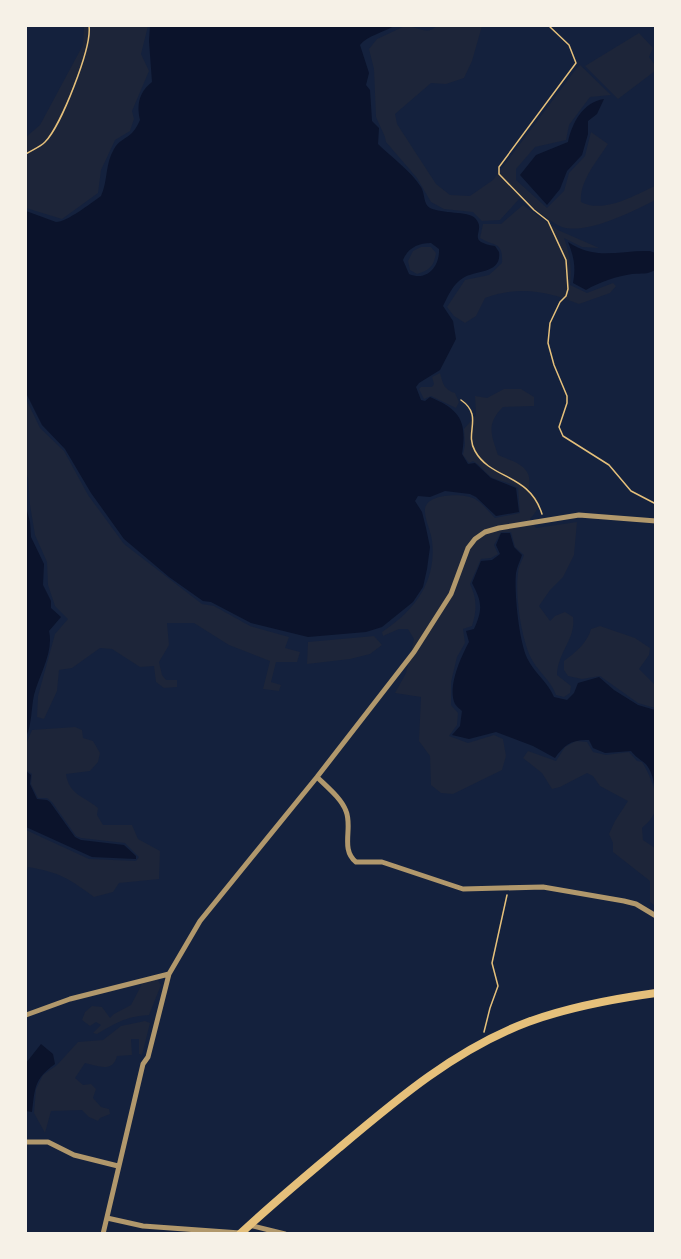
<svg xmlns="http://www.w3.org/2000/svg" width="681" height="1259" font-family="'PT Sans',sans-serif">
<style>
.green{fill:#1d2539}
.water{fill:#0b132b;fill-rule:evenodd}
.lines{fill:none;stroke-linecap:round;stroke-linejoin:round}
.path{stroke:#e5c07b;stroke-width:1.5}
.minor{stroke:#b1986c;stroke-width:5}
.secondary{stroke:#e5c07b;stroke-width:8}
</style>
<rect width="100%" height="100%" fill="#14213d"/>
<!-- green -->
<path class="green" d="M 84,26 L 148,26 L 141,54 L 149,71 L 132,111 L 134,119 L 130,131 L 115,140 L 101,170 L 98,193 L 62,219 L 26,208 L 26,137 L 40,125 L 83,45 Z
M 405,26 C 418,26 426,36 437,26 L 482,26 L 472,61 L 464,78 L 446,84 L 431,83 L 395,114 L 397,124 L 436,184 L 450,195 L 470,196 L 493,180 L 576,69 L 580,65 L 611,95 L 590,97 L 569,125 L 566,140 L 535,147 L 516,169 L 516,180 L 547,208 L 564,191 L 569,173 L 585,156 L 591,132 L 608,144 C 597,161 579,182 581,202 C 604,214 635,195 655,186 L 655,200 C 634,211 587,235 562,227 C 553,224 529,204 520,198 L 500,220 L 482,221 L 473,212 L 444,209 L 431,202 L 417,178 L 386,142 L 385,137 L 376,117 L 374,69 L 369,49 L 377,39 Z
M 639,33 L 653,48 L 649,57 L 655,65 L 655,71 L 618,99 L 585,66 Z
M 523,205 L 558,230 L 599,248 L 582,247 L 564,238 C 570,255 572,268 570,285 L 587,293 L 613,283 L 616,286 L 610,293 L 579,304 C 545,290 519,286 485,298 L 476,316 L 465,323 L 454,316 L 447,307 L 465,280 L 489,275 L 502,263 C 503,241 495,247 480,238 L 483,224 L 501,224 Z
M 421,247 L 431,247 L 436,253 C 434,266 430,270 417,274 L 410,270 L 408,261 L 413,251 Z
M 440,373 C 443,383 443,389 455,393 L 459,402 L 456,408 L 431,396 L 424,399 L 419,389 L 421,387 L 432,387 L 434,384 L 432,377 Z
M 504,389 L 521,389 L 534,397 L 534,406 L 503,407 C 486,424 491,434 498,455 C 517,463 535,467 528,491 C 544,499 539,509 530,519 L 536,528 L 577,522 L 574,555 L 563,577 L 550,590 L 539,606 L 550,621 L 555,616 L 565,612 L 573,617 C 576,639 558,651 557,675 L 571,686 L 570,693 L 564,697 L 556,695 C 551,680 536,670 530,656 C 521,635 515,596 518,573 C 518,567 522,561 524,555 L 515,547 L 511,532 L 501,532 L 494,545 L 498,554 L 491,558 L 481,559 L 470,584 C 477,599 477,609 472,626 L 463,629 L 465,643 L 457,657 L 451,682 L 451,705 L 458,713 L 457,725 L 449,736 L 468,743 L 494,735 L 503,739 L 506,756 L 502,770 L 453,794 L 441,793 L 431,785 L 430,756 L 419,741 L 421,697 L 395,693 L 406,673 L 414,639 L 408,629 L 399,629 L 383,636 L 382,632 C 414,611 437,582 432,541 C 431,531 424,518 425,509 C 427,493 464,493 475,499 C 482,503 489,512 495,518 L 520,513 L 518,488 C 510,482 502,482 493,478 C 485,474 481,465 473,461 L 469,463 L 463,455 L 465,445 L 464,429 L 476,415 L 475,396 L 487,398 Z
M 26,399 L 40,428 L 64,451 L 88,495 L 124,544 L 202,604 L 214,606 L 250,626 L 289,637 L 285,648 L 300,652 L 297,662 L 276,662 L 271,682 L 281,685 L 279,691 L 263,689 L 270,661 L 229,645 L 194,623 L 167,623 L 169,645 L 159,662 L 162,675 L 166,680 L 177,680 L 177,687 L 164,688 L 156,682 L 154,666 L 140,667 L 112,649 L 100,648 L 72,668 L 59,670 L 57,691 L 44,719 L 37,717 L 38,696 L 55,634 L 68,619 L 55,606 L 48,585 L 47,562 L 35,535 L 30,505 L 28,478 L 26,473 Z
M 600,626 L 635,638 L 650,648 L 649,655 L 639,669 L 655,685 L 655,708 L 638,703 L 600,676 L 582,679 L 568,676 L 564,670 L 564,661 C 575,653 588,642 591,629 Z
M 374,636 L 382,645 L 370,654 L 350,659 L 307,664 L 308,642 Z
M 75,727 L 82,730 L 83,738 L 93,741 L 100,753 L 98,762 L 90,771 L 66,774 C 69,795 84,796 98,808 L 97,815 L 103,825 L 132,825 L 138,839 L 160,851 L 159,879 L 119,883 L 113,892 L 94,897 C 68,878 61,873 28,867 L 26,873 L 26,830 L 89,859 L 136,861 L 139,857 L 125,843 L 81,838 L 76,836 L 52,802 L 47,798 L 38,798 L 31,784 L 32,774 L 26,770 L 26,744 L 32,730 Z
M 576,741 L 587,742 L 593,752 L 606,755 L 629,752 L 637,761 L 642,762 C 650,775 663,802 652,817 C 650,821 645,825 642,828 L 643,840 L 655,848 L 655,906 L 650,902 L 650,881 L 613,852 L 613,843 L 609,834 L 615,821 L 628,801 L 600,786 L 593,776 L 587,773 L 560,787 L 552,789 L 542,773 L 523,758 L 528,751 L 556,761 L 565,747 Z
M 157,979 L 161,985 L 149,1015 C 128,1016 115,1023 97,1034 L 93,1033 L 101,1025 L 96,1022 L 90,1026 L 82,1020 L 85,1012 L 92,1006 L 102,1007 L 110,1018 L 114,1014 L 131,1005 L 143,982 Z
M 145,1021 L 150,1023 L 142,1055 L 139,1054 L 139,1039 L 131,1039 L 132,1055 L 117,1056 C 113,1073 98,1066 85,1063 L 75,1078 L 83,1085 L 91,1084 L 96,1089 L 93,1098 L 101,1107 L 109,1109 L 110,1114 L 100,1118 L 98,1121 L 89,1117 L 82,1110 L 51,1111 L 45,1133 L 34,1113 L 36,1089 L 43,1075 L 57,1065 L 78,1042 L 103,1040 L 121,1026 Z"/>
<!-- water -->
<path class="water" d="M 150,26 L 394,26 C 384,32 367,36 360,45 L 369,73 L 366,85 L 370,90 L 372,121 L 379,128 L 378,144 C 391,157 412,172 421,187 C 425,193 423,204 430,208 C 442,214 468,211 475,218 C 488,231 463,241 495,246 L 499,252 C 502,274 475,270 463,278 C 453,284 448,296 443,306 L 453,321 L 456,339 L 440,370 L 419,383 L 416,387 L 421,400 L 425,401 L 430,397 C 461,410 467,422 462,454 L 468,464 L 475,463 L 491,478 L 516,488 L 519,512 L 496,516 L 476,497 L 470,494 L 445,491 L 430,497 L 418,496 L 415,501 L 422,512 L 426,528 L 430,547 L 427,569 L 423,587 L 413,602 L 382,627 L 366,632 L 308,637 L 251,623 L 211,602 L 203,601 L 169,577 L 124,539 L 91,493 L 65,449 L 42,425 L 26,393 L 26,211 L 56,222 C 67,222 91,203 101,196 C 108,181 105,164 114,149 C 119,140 126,139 132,133 C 136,129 138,124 140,120 C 136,104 140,91 152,82 L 149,41 ZM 431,243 L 439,249 C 440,266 427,282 409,274 L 403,260 C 408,248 418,243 431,243 Z
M 604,99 L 597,114 L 588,121 L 588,134 L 582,155 L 567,171 L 560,189 L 547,205 L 520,175 L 536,155 L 568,142 C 572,123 583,102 604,99 Z
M 568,242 C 596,261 619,250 650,251 L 655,253 L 655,270 C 647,275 642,273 632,274 C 618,276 599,282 586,290 L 573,283 C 576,267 574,257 568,242 Z
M 26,507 L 30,522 L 31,537 L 44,564 L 43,585 L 51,601 L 51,608 L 61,617 L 49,631 C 54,652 39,675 34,695 C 31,709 32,724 26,737 Z
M 501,533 L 510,533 L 514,547 L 522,555 C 520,561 517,567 516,573 C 514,593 519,640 527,658 C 534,673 548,682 554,697 L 567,700 L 574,693 L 578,683 L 599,677 L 614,690 L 638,705 L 655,710 L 655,793 C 654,782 652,767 642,761 C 637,757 635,756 631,751 L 605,753 L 593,748 L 589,740 C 572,739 564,745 555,758 L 533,746 L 496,732 L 469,739 L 452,735 L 460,726 L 462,711 C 460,709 457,707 455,704 C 447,687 461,657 469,642 L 466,631 L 474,629 C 483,609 482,602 472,583 L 481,561 L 492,560 L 500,554 L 496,545 Z
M 26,771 L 31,775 L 30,784 L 37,799 L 47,800 L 50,802 L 75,837 L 81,840 L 124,845 L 136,856 L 136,859 L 92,857 L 26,827 Z
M 41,1044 L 53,1054 L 55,1064 C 34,1079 35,1088 32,1112 L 26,1111 L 26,1063 Z"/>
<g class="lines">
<!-- path -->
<path class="path" d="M 549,26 L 569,45 L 576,63 L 499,167 L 499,174 L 534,210 L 548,221 L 566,260 L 568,289 L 566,296 L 560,302 L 550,323 L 548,343 L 554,365 L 567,396 L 567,403 L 559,427 L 563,436 L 609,465 L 631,491 L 656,504
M 26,154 C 32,150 40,147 45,142 C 61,126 92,47 89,26
M 461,400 C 484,416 464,432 475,451 C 491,480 529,473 542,514
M 484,1032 L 490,1008 L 498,986 L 492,963 L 507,895"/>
<!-- minor -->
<path class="minor" d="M 317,777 C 327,787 341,798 346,811 C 353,828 340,849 356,862 L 382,862 L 463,889 L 543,887 L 624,901 L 636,904 L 656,916
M 26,1015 L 70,999 L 169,974
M 26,1142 L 48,1142 L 74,1155 L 118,1166
M 107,1218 L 143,1226 L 240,1233
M 249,1225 L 285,1234
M 103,1234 L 143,1064 L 148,1057 L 169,974 L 200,921 L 317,777 L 414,652 L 451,594 L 468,548 L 475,539 L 485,532 L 499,528 L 579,515 L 656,521"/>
<!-- secondary -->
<path class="secondary" d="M 240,1234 C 272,1204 306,1176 339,1148 C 397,1099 456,1049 528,1022 C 569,1007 612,999 656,993"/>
</g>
<!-- border -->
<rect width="681" height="1259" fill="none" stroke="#f6f1e7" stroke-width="54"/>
</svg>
